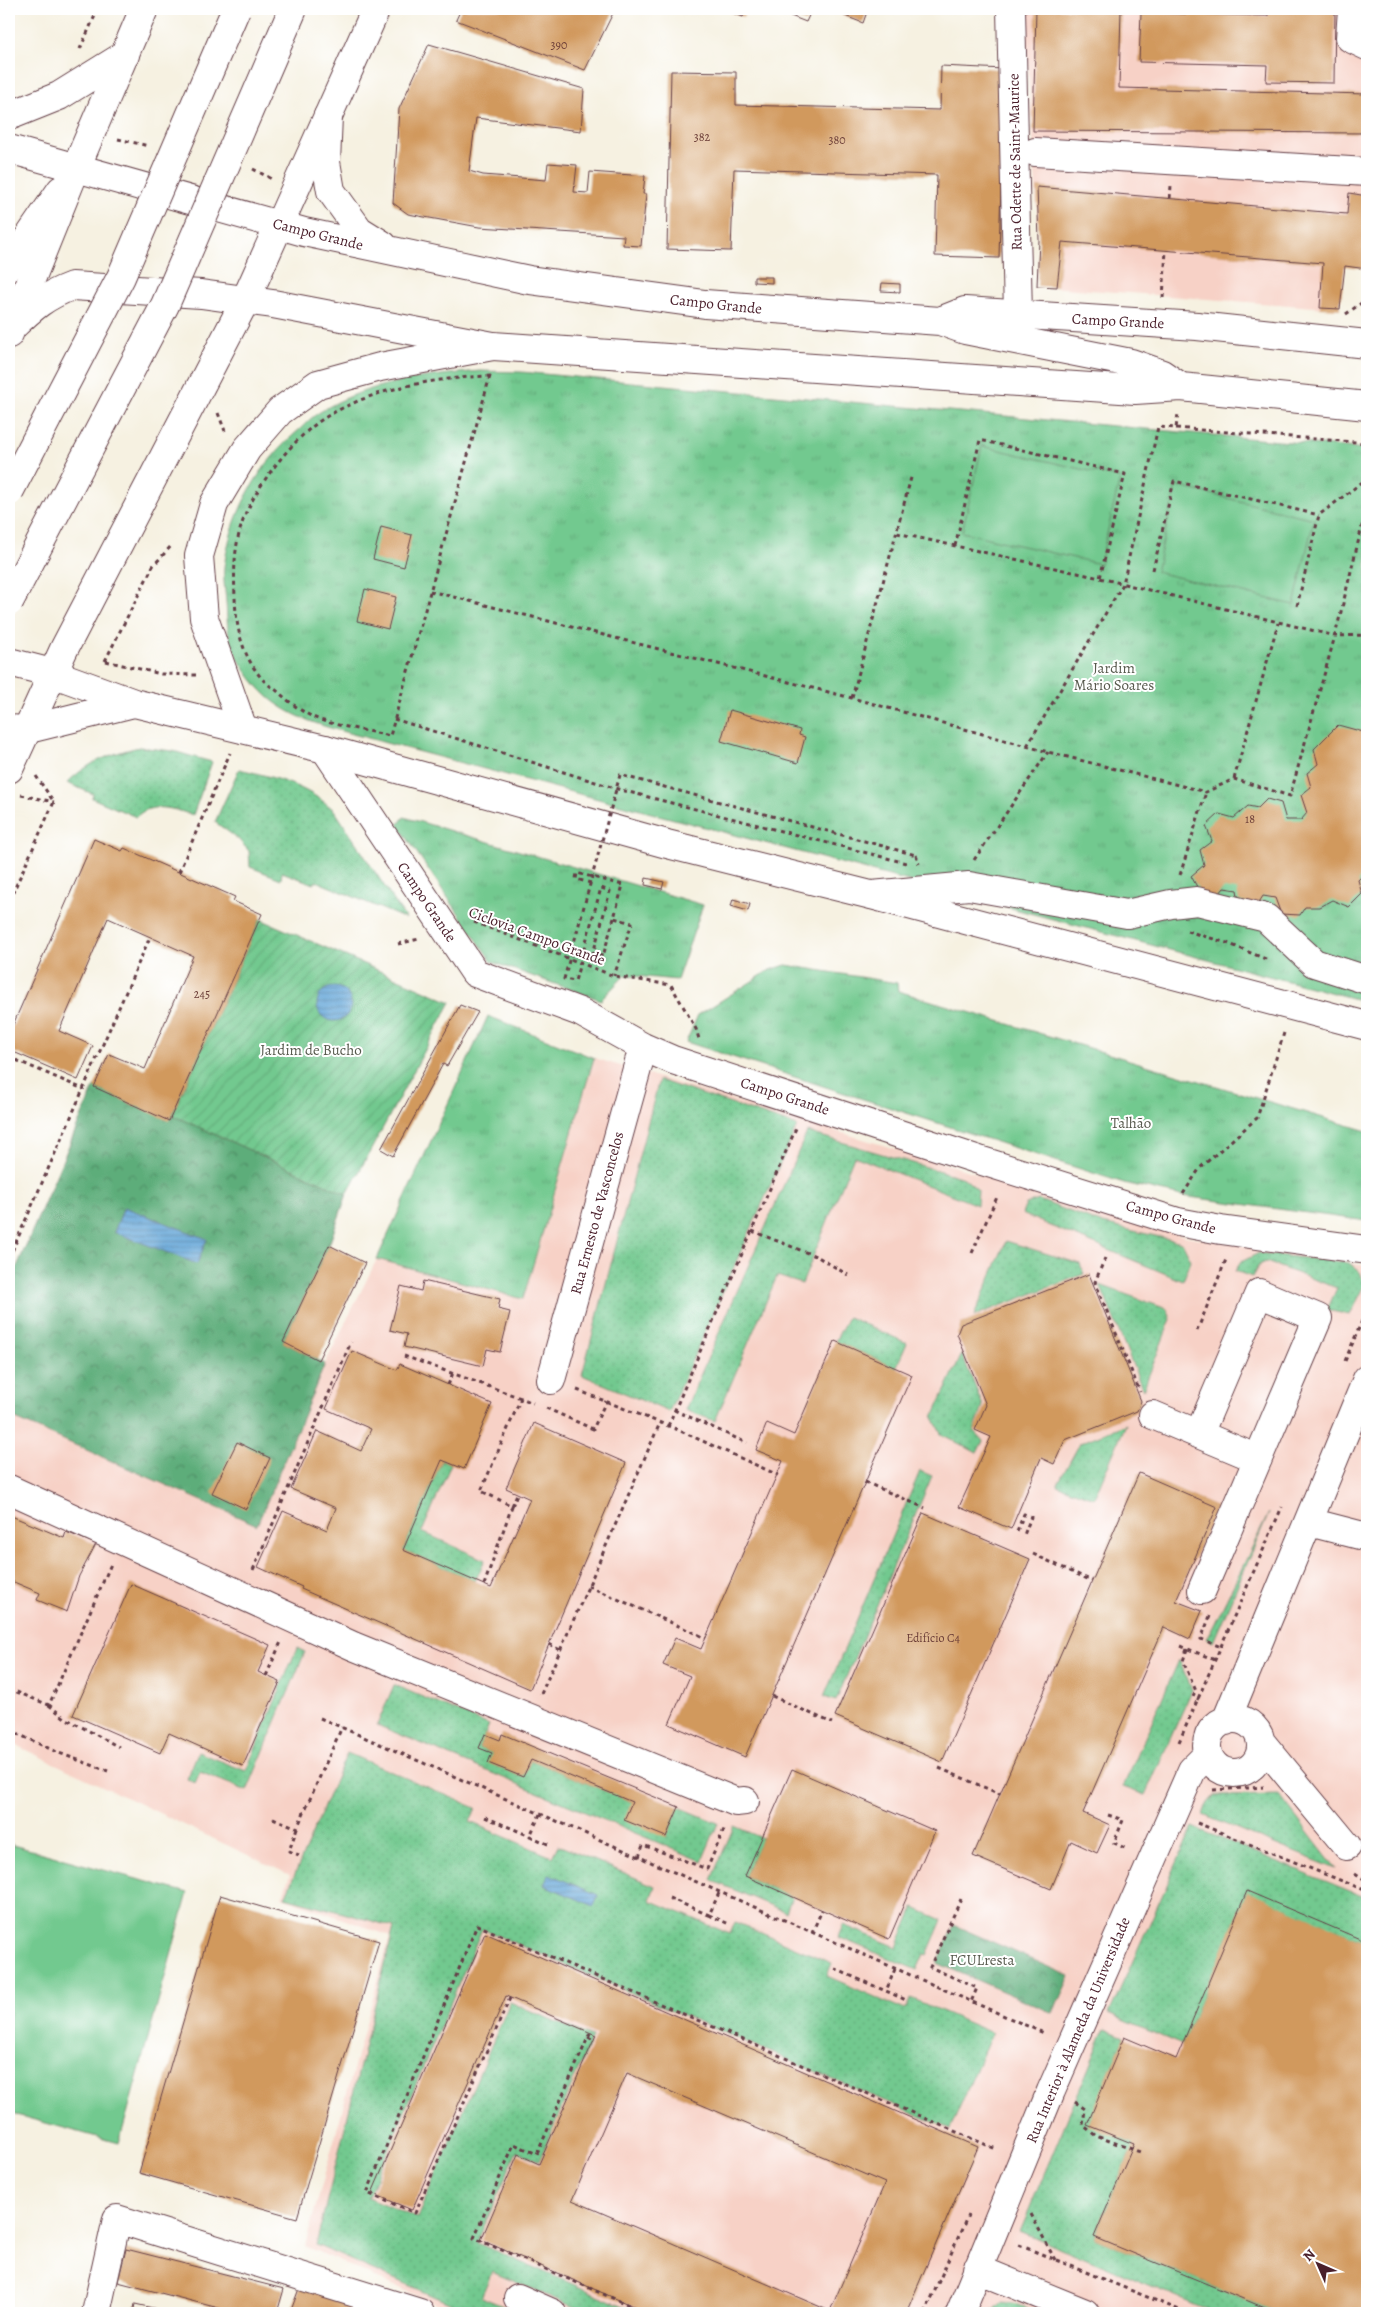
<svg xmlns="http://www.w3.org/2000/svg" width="1376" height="2322" font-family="Alegreya,serif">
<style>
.built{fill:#f7d1c6}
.grass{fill:url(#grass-dots);stroke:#5e745d}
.forest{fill:url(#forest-crowns);stroke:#546652}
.park{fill:url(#park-tufts);stroke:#5e745d}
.garden{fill:url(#garden-furrows);stroke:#5e745d}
.pitch{fill:#72c98f;stroke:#5e745d}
.water{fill:url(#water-rules);stroke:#576282}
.building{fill:#d1995d;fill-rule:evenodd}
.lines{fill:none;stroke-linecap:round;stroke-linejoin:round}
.minor-casing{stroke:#643e46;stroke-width:30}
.major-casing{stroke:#643e46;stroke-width:30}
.highway-casing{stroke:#643e46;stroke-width:30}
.path{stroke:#643e46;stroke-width:3;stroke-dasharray:4 4;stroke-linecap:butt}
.minor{stroke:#fff;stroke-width:28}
.major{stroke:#fff;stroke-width:28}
.highway{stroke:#fff;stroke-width:28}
.highway-bridge-casing{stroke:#643e46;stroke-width:30;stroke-linecap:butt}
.path-bridge{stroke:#643e46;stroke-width:3;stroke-dasharray:4 4;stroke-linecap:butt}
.highway-bridge{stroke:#fff;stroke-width:28}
.labels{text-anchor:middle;stroke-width:4;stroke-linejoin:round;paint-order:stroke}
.number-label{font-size:12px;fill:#6c3e38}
.street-label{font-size:15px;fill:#4a1f2b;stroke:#fff}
.park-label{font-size:15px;fill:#585a4e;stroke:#fff}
</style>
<defs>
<pattern id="grass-dots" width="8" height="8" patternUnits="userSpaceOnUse" patternTransform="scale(1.25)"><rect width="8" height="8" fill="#72c98f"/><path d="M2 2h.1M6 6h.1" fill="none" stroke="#64ac7c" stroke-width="1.8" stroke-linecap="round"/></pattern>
<pattern id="forest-crowns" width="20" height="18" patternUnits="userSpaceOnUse" patternTransform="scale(1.25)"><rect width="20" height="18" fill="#5dad7a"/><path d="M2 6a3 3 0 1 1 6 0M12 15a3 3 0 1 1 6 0" fill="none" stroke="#4f8c64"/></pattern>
<pattern id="park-tufts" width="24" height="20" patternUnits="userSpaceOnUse" patternTransform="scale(1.25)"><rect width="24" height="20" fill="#72c98f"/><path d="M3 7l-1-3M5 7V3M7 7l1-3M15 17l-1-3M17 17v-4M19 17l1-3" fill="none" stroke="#64ac7c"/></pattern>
<pattern id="garden-furrows" width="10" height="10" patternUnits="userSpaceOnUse" patternTransform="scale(1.25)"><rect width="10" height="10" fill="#72c98f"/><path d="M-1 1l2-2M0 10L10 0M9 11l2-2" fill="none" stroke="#64ac7c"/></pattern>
<pattern id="water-rules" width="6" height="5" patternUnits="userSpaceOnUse" patternTransform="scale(1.25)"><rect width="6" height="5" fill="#64a6d8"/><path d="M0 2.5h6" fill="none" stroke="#5487af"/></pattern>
</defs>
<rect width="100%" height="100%" fill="#fff"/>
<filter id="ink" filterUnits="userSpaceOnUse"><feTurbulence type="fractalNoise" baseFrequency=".02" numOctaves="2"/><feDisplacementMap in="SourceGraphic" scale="10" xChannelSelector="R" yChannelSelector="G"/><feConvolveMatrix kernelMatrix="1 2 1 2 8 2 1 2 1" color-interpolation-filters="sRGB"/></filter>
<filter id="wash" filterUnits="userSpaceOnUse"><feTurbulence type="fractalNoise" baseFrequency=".0096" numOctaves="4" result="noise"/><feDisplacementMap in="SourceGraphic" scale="20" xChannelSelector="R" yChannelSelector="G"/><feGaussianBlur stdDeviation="1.12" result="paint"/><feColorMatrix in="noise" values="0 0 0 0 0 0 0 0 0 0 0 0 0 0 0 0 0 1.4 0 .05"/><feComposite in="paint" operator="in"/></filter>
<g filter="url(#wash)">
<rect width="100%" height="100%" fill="#f6f1e1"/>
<!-- built -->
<path class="built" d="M 1025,9 L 1367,9 L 1367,269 L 1345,266 L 1340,309 L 1037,286 L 1039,240 Z
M 594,1058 L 1185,1236 L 1367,1266 L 1367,2313 L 455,2313 L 305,2246 L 390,1936 L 282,1897 L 290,1875 L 9,1742 L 9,1416 L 257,1525 L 325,1364 L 377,1259 L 523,1298 Z"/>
<!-- grass -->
<path class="grass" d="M 139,747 L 173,751 L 212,762 L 193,815 C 173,809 152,801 136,817 L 92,798 L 93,794 L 67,783 C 88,762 110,754 139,747 Z
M 239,769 C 274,777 308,786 335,811 L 406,919 L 316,881 L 314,884 L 282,872 L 281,879 L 250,867 L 249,851 L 238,839 L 215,822 Z
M 659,1080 L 797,1126 L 669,1412 L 582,1375 Z
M 807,1132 L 964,1178 L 978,1190 L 977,1205 L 854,1156 L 802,1284 L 777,1276 L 715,1421 L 685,1410 Z
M 1039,1200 L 1103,1224 L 1182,1242 L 1191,1260 L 1183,1281 L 1022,1214 L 1026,1204 Z
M 1006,1241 L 1080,1264 L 1084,1274 L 974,1316 Z
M 1259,1253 L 1349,1263 L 1360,1272 L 1365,1285 L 1350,1315 L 1327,1310 L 1337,1288 L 1266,1262 L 1259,1265 L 1252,1277 L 1235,1271 L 1241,1262 Z
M 1100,1285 L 1167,1309 L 1171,1319 L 1143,1390 Z
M 848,1317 L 907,1343 L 896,1368 L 835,1341 Z
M 962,1354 L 983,1406 L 974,1431 L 983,1441 L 977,1453 L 941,1434 L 933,1417 Z
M 1126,1424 L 1094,1498 L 1057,1485 L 1080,1443 Z
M 442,1460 L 451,1464 L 422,1532 L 485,1560 L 475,1581 L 403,1550 Z
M 920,1471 L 932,1476 L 836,1701 L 824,1697 Z
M 1269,1513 L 1213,1642 L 1207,1639 Z
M 297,1648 L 305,1652 L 247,1791 L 200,1772 L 195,1783 L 187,1779 L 198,1752 L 246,1771 Z
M 1179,1660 L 1192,1690 L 1145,1795 L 1123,1787 Z
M 394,1685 L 489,1725 L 479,1748 L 492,1753 L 489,1763 L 523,1777 L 531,1760 L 632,1802 L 666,1837 L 679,1807 L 718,1823 L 702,1861 L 377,1725 Z
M 347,1753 L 476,1808 L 470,1822 L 552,1857 L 558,1845 L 655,1886 L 650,1900 L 730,1934 L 735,1922 L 832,1963 L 827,1976 L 905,2010 L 911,1998 L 992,2033 L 950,2129 L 482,1929 L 368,2197 L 417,2218 L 510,2002 L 592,2037 L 539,2161 L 517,2151 L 477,2243 L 640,2313 L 588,2313 L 492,2272 L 481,2297 L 520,2313 L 472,2313 L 316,2245 L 394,1927 L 285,1897 Z
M 1279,1795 L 1336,1869 L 1203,1815 L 1206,1806 L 1215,1796 Z
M 734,1826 L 762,1838 L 745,1876 L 792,1897 L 786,1912 L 711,1880 Z
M 1193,1827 L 1367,1898 L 1367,1942 L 1247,1892 L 1182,2045 L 1109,2014 Z
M 914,1908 L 942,1920 L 927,1955 L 924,1954 L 917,1970 L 838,1937 L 843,1925 L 897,1947 Z
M 1105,2029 L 1124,2037 L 1088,2124 L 1134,2144 L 1094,2237 L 1277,2313 L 1216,2313 L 1020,2231 Z
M 1001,2303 L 1018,2305 L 1039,2313 L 991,2313 Z"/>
<!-- forest -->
<path class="forest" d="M 94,1087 L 169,1120 L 172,1115 L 347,1194 L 329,1245 L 283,1342 L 325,1364 L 257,1525 L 9,1416 L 9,1285 Z
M 954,1925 L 1070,1976 L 1053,2013 L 937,1963 Z"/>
<!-- park -->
<path class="park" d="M 480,371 L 521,372 L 1367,449 L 1367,1002 L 386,743 C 346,731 299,725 267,696 C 253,683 238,662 231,643 C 227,631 227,615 226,602 C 225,589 222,574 225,561 C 233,509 260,463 300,429 C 306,423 313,416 320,412 C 367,382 426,376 480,371 Z
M 404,817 L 703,905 L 677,980 L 625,975 L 601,1000 L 492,962 L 398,825 Z
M 786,965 L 897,983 L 898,991 L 1367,1131 L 1367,1221 L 1182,1196 L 1124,1183 L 686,1042 L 698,1015 L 770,970 Z
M 488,1016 L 594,1058 L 523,1299 L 377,1259 Z"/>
<!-- garden -->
<path class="garden" d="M 260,919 L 451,1002 L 347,1194 L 172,1115 Z"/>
<!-- pitch -->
<path class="pitch" d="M 982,446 L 1120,478 L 1100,564 L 962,532 Z
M 1176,486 L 1314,519 L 1294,605 L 1156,572 Z
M 9,1844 L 188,1893 L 119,2143 L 9,2113 Z"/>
<!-- water -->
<path class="water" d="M317 1004a17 17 0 1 1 34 0a17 17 0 1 1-34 0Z
M 124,1207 L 207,1239 L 197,1264 L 114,1232 Z
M 549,1874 L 598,1895 L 594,1906 L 544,1885 Z"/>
<g id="blocks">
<!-- building -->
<path class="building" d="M 461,9 L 615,9 L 585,70 L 456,20 Z
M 722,9 L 746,9 L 743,17 Z
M 773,9 L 812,9 L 806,22 Z
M 827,9 L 868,9 L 863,23 Z
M 1036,9 L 1121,9 L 1119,88 L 1367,94 L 1367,133 L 1033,131 Z
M 1268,9 L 1335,9 L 1334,83 L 1266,82 L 1267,65 L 1139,62 L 1141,13 L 1268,16 Z
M 429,44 L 584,89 L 581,131 L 476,118 L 469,171 L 483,175 L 546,180 L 548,163 L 577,165 L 574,192 L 588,193 L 590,172 L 645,176 L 643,194 L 646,194 L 641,246 L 623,245 L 624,236 L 479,227 L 408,214 L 393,203 L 399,109 Z
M 941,66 L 1004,69 L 999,258 L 935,256 L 937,175 L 734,169 L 731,251 L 667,249 L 671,71 L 736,72 L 736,105 L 940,110 Z
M 1037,187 L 1347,214 L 1349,193 L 1367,196 L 1367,269 L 1345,266 L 1340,309 L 1320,308 L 1323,263 L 1062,242 L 1057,287 L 1037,286 L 1039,240 Z
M 754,277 L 772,277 L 772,283 L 754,282 Z
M 882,283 L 900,284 L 900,292 L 881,291 Z
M 381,527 L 412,535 L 404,567 L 373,559 Z
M 365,589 L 396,597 L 388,629 L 357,621 Z
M 730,710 L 800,730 L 799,735 L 805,737 L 798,763 L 721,741 Z
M 1338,725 L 1367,733 L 1367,871 L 1358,880 L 1362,894 L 1349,907 L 1332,900 L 1319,907 L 1305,907 L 1300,915 L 1281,914 L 1275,898 L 1263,896 L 1256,907 L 1239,901 L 1237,890 L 1224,888 L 1215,899 L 1201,894 L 1191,876 L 1204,865 L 1200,850 L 1212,841 L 1206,826 L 1219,814 L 1234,818 L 1248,806 L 1258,808 L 1267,799 L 1281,803 L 1286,820 L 1301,820 L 1307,813 L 1301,795 L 1311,787 L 1307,773 L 1318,764 L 1314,749 Z
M 94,839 L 122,851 L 124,848 L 235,897 L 233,901 L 262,914 L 169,1121 L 94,1087 L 109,1054 L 145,1069 L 193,956 L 108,918 L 59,1031 L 93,1046 L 78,1080 L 9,1050 L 9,1034 Z
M 646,878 L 664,882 L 662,889 L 645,885 Z
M 733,899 L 750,904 L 748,911 L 731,906 Z
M 460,1005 L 478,1012 L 447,1066 L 443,1064 L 393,1156 L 381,1149 Z
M 329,1245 L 365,1263 L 318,1360 L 283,1342 Z
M 1089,1274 L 1141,1401 L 1137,1411 L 1065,1440 L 1054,1464 L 1041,1458 L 1011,1529 L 959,1507 L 991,1437 L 975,1430 L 986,1405 L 957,1334 L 961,1324 Z
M 423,1281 L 500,1299 L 498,1309 L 510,1312 L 500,1352 L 487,1349 L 483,1366 L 404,1347 L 407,1334 L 390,1330 L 401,1286 L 421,1291 Z
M 835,1341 L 912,1375 L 745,1757 L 669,1724 L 690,1676 L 663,1665 L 675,1638 L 701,1649 L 783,1461 L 756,1450 L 767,1423 L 794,1435 Z
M 352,1351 L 397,1370 L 400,1364 L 492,1404 L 464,1469 L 442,1460 L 403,1550 L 491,1588 L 530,1499 L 506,1488 L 534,1423 L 626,1463 L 530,1689 L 301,1589 L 302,1587 L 258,1567 L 283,1511 L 327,1530 L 336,1508 L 291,1489 L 317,1431 L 361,1451 L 371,1429 L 326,1409 Z
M 237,1442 L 270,1458 L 246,1509 L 212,1493 Z
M 1139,1473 L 1217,1507 L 1176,1601 L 1202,1611 L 1190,1639 L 1164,1627 L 1083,1813 L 1110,1825 L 1097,1853 L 1071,1841 L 1051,1889 L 973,1856 Z
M 923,1513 L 1030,1559 L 942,1762 L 835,1716 Z
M 9,1515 L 64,1538 L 66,1532 L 96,1544 L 79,1576 L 67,1612 L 37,1600 L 40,1593 L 9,1580 Z
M 131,1584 L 270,1645 L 258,1672 L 280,1682 L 243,1766 L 169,1733 L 160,1753 L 73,1715 Z
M 485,1734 L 500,1740 L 502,1734 L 679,1807 L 666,1837 L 624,1820 L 632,1802 L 531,1760 L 523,1777 L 488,1763 L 492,1753 L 479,1748 Z
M 792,1769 L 935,1831 L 889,1939 L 745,1876 Z
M 1247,1891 L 1367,1942 L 1367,2313 L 1277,2313 L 1094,2237 L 1134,2144 L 1087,2125 L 1124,2037 L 1176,2059 Z
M 220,1895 L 379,1941 L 297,2218 L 139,2173 Z
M 485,1933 L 978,2147 L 906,2313 L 649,2313 L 481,2240 L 518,2154 L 539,2164 L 596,2035 L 506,1996 L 412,2210 L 372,2193 ZM 627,2073 L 885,2183 L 830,2311 L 572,2200 Z
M 126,2249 L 284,2289 L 277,2313 L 238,2313 L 118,2282 Z
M 300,2286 L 369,2310 L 368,2313 L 290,2313 Z
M 135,2304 L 171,2312 L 171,2313 L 133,2313 Z"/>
</g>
</g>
<g filter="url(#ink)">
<use href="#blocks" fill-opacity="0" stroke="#643e46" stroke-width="1"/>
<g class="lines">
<defs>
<path id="minor" d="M 1011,9 L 1018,315
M 1352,9 L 1350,38 L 1367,46
M 1035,152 L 1367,172
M 9,266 L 61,190
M 243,729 L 204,618 L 199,556 L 214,504 L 247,449 L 280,411 L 318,384 L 380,367 L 493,346
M 325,749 L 475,973 L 580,1012 L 643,1047 L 673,1060 L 979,1160 L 1178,1222 L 1221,1230 L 1367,1250
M 872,895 L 969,886 L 1127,914 L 1171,904 L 1197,901 L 1266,918 L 1314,963 L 1367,980
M 551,1380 L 643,1047
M 1153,1415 L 1258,1459
M 1199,1434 L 1259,1293 L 1318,1318 L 1202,1590
M 9,1489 L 353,1646 L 736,1802 L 745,1801
M 1309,1522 L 1367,1537
M1207 1746a27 27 0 1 1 54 0a27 27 0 1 1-54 0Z
M 1226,1721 L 1367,1379
M 1261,1742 L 1347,1846
M 977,2269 L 1085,2313
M 518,2298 L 552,2313
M 96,2313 L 117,2219 L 420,2313
M 960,2313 L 1051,2091 L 1192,1770 L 1208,1754"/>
<path id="major" d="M 9,116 L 59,96 L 125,55
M 328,116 L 326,162 L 331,191 L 359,230 L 383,245
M 9,149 L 304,232 L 529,280 L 705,304 L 940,321 L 965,311 L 1197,326 L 1367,344
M 940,321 L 965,330 L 1131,363 L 1162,374 L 1181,387
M 12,327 C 33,307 45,296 72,286 L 201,294 L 273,304 L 493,346 L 1135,390 L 1181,387 L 1367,406
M 9,662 L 52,673 L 134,703 L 325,749 L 667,844 L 871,895 L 1367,1026
M 9,729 L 25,730 L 134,703"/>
<path id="highway" d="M 9,334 L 76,168 L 144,9
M 9,769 L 64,649 L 245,301 L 376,9"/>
</defs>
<!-- minor casing -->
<use href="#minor" class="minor-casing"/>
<!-- major casing -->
<use href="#major" class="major-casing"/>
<!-- highway casing -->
<use href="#highway" class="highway-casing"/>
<!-- path -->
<path class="path" d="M 80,49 L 98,9
M 118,139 L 149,146
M 253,169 L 272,179
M 1170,198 L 1171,186
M 1163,298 L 1166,250
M 1346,314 L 1367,299
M 490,376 L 390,736 C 370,731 329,725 313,717 C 299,710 287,700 276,690 C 270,686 263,681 259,675 C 241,652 236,626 235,597 C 234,574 234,552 240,530 C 250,492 293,437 326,417 C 374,388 434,378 490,376 Z
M 218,413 L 225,431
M 1176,428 L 1367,443
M 1366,480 L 1367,467
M 897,533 L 1100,578 L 1335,636 L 1367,635
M 955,546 L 980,440 L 1125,474 L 1100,578
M 1153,570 L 1174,481 L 1319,515
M 430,591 L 852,698 L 1048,752 L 1206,792 L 1234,779 L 1290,796 L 1335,636 L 1367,506
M 1297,606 L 1319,515 L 1365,480
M 105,661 L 153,566 L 172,545
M 106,661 L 161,674 L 196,675
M 852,698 L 912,474
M 394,719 L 621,790 L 906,863
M 1027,746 L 1123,584 L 1158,427 L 1176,428 L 1178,414
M 36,776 L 54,802
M 1234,779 L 1278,623
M 21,795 L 54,802
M 916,855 L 919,864
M 974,860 L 1048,752
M 179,872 L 230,753
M 1180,875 L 1206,792
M 591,883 L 576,879 L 577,873 L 623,885 L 614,918 L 632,923 L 614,976
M 9,901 L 54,802
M 474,922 L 614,976 L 671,985 L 696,1029 L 699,1039
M 1187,931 L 1227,943 L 1268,960
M 398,944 L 419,939
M 9,1057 L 83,1089
M 1183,1194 L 1200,1168 L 1257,1118 L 1284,1033
M 752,1231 L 818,1257 L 848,1275
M 972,1253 L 998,1195
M 9,1258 L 150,937
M 1105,1258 L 1095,1282 L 1140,1392
M 1197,1331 L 1227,1257
M 404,1356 L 521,1398
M 1345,1361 L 1367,1309
M 448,1385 L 453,1373
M 577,1390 L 676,1429 L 778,1475
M 546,1408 L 593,1429 L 606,1401
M 674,1410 L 747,1443
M 668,1426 L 796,1128
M 865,1482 L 925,1508
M 512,1506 L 517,1494
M 1017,1531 L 1024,1514 L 1031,1517 L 1024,1535
M 1033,1554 L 1092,1581
M 253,1570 L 351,1342
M 484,1585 L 512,1506 L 481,1491 L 521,1398 L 533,1403
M 1210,1616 L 1201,1639 L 1221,1647
M 549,1644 L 560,1650
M 1181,1646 L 1215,1660
M 1187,1649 L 1183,1661 L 1196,1691 L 1193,1697 L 1199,1699
M 266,1676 L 281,1642
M 9,1689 L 49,1705 L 111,1564
M 541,1694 L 660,1423
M 772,1696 L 832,1723
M 49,1705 L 65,1718 L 119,1747
M 320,1718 L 1046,2034
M 9,1730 L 59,1753 L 108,1771
M 1179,1742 L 1282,1507
M 939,1768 L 1000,1794
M 1213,1790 L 1264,1787
M 540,1814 L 530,1836 L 550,1845
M 1108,1815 L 1123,1820 L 1114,1843 L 1127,1849
M 485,1817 L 530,1836
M 273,1818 L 297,1828 L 342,1727
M 1197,1823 L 1367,1891
M 297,1828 L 289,1851 L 299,1855
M 639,1857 L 643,1845 L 707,1869 L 725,1827
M 1355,1873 L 1367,1881
M 719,1893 L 709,1915 L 729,1924
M 669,1898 L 709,1915
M 961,1899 L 930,1967 L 977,1988 L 971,2002
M 812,1933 L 822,1910
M 835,1969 L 886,1991
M 895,1969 L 886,1991 L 906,2000
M 510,1998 L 415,2213 L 367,2193 L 477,1925 L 996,2149
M 590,2033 L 537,2154 L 514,2144 L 474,2238 L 647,2313
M 588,2037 L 594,2040
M 1075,2102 L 1085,2109 L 1083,2125 L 1096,2136 L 1140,2152
M 1031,2214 L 1055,2260
M 1019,2245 L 1187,2313
M 925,2313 L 968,2215"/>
<!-- minor -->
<use href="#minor" class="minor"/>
<!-- major -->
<use href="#major" class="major"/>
<!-- highway -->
<use href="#highway" class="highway"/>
<defs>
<path id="highway-bridge" d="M 9,492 L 121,277 L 236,9
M 9,602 L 165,305 L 293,9"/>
</defs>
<!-- highway-bridge casing -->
<use href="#highway-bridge" class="highway-bridge-casing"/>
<!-- path-bridge -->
<path class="path-bridge" d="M 614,918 L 603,956 L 593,954 L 610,891 L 601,888 L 575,981 L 564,979 L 620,775 L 916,855
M 588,1586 L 706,1638"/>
<!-- highway-bridge -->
<use href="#highway-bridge" class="highway-bridge"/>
</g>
</g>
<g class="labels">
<!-- number labels -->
<g class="number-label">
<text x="559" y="49">390</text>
<text x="702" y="141">382</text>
<text x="837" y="144">380</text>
<text x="1250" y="823">18</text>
<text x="202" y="998">245</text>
<text x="933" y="1642">Edifício C4</text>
</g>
<!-- street labels -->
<g class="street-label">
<text transform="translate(1015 162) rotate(-91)" y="5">Rua Odette de Saint-Maurice</text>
<text transform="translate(318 234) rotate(14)" y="5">Campo Grande</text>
<text transform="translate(716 304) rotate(6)" y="5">Campo Grande</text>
<text transform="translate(1118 321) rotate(3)" y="5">Campo Grande</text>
<text transform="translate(427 902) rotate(56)" y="5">Campo Grande</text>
<text transform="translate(537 936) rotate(20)" y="5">Ciclovia Campo Grande</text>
<text transform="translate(785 1096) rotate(18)" y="5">Campo Grande</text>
<text transform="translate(597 1213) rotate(-75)" y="5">Rua Ernesto de Vasconcelos</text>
<text transform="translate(1171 1217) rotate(15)" y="5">Campo Grande</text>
<text transform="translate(1078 2030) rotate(-67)" y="5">Rua Interior à Alameda da Universidade</text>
</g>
<!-- park labels -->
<g class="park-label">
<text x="1114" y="673">Jardim<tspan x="1114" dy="17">Mário Soares</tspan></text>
<text x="311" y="1055">Jardim de Bucho</text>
<text x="1131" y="1128">Talhão</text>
<text x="982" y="1965">FCULresta</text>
</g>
</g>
<!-- margin -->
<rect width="1376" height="2322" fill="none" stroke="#fff" stroke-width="30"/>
<!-- north arrow -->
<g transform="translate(1318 2264) rotate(315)" stroke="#ffffff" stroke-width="4" paint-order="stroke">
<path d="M0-4L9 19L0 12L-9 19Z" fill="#4a1f2b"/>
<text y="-8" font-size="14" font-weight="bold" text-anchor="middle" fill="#4a1f2b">N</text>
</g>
</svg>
